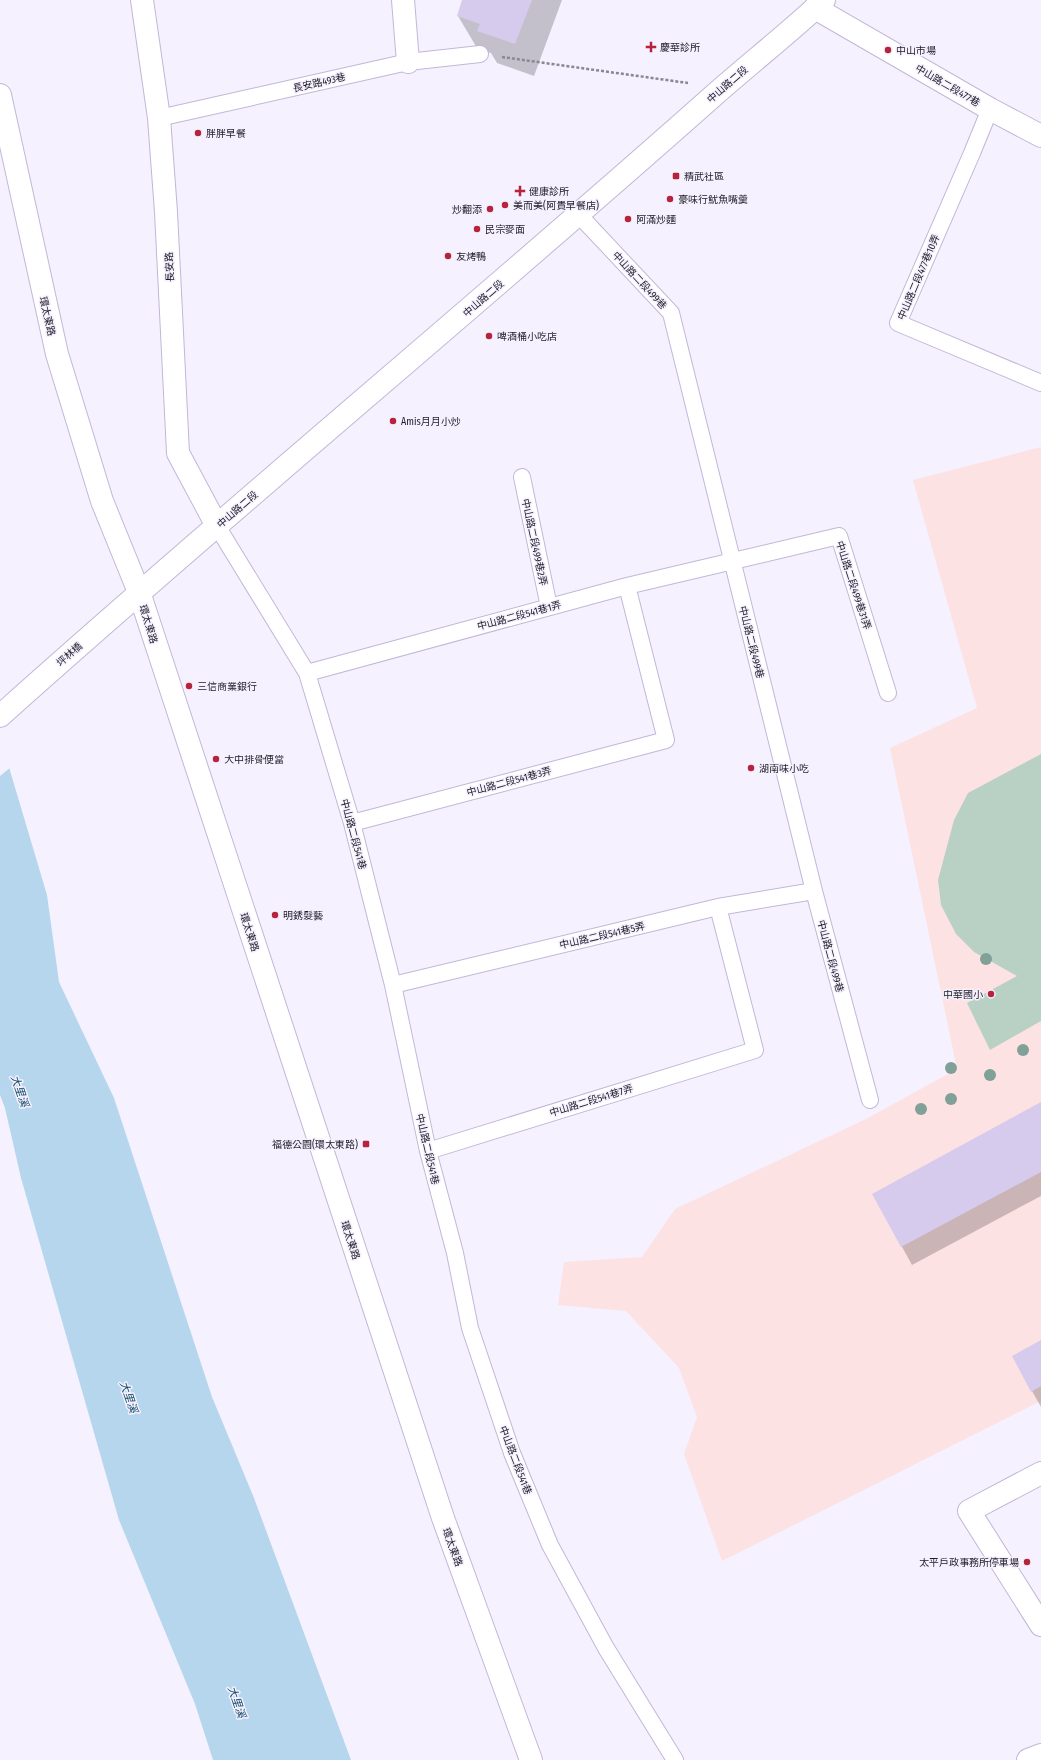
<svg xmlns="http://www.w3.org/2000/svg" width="1041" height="1760" font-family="'Fira Sans Condensed','Noto Sans TC',sans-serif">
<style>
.education{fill:#fde2e3}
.green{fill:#b9d1c4}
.water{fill:#b5d6ed}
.pier{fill:#f5f1fe}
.shadow{fill:#0003}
.building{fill:#d6cbec}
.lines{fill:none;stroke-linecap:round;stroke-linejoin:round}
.service-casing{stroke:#c2b7d7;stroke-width:18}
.minor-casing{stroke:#c2b7d7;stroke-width:24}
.tertiary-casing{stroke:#c2b7d7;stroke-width:24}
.path{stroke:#8a8692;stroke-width:2.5;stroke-dasharray:3 2;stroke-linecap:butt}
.service{stroke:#fff;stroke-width:16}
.minor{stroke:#fff;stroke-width:22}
.tertiary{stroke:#fff;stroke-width:22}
.tree{fill:#81a098}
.poi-dot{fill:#b5233c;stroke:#f5f1fe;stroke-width:1.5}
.labels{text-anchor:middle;stroke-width:3;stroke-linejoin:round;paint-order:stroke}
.poi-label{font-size:10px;fill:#1f1b26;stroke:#f5f1fe;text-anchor:start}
.street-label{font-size:10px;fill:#1f1b26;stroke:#f5f1fe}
.water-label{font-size:11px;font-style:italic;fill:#154c6c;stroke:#f5f1fe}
</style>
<rect width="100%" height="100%" fill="#f5f1fe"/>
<!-- education -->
<path class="education" d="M 1041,447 L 1041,1401 L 722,1561 L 684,1454 L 697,1417 L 679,1368 L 626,1311 L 558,1305 L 564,1262 L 642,1257 L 675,1209 L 866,1119 L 957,1069 L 890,748 L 977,708 L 913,480 Z"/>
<!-- green -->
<path class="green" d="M 1041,754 L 1041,1021 L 990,1050 L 967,1003 L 1017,976 L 974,952 L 956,934 L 941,905 L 938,880 L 954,820 L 968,793 Z"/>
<!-- water -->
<path class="water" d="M 0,737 L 47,895 L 59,982 L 114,1098 L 212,1397 L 254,1498 L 351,1760 L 213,1760 L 195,1704 L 119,1520 L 21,1178 L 5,1108 L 0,1095 Z"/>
<!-- pier -->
<path class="pier" d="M 0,735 L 11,767 L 0,776 Z"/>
<!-- shadow -->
<path class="shadow" d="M 463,0 L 562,0 L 534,76 L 497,63 L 491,53 L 477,48 L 458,16 Z
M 1041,1104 L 1041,1196 L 912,1265 L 873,1194 Z
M 1041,1342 L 1041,1407 L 1032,1391 Z"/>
<!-- building -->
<path class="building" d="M 462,0 L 532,0 L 515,44 L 477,31 L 480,24 L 457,16 Z
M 1041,1102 L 1041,1172 L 901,1247 L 872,1194 Z
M 1041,1340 L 1041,1386 L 1031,1392 L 1012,1356 Z"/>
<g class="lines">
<defs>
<path id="service" d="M 990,109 L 972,153 L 898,323 L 1041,383
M 159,118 L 408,62 L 480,54
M 579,215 L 671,313 L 814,891 L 870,1100
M 522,477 L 549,607
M 217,526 L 307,673 L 352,823 L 393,985 L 428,1151 L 455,1253 L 470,1328 L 512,1453 L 550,1545 L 606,1648 L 675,1760
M 307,673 L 627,586 L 839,536 L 888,693
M 352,823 L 666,740 L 627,586
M 393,985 L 718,907 L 814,891
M 428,1151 L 755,1050 L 718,907"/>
<path id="minor" d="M 142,0 L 159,118 L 166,212 L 178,453 L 217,526
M 403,0 L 408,62
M 815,8 L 990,109 L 1041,136
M 0,95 L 57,354 L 102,501 L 139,592 L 443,1518 L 531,1760
M 1041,1473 L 969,1511 L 1041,1625
M 1028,1760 L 1041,1755"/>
<path id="tertiary" d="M 0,716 C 234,506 477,306 712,97 C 749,64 788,34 824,0"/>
</defs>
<!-- service casing -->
<use href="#service" class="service-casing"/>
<!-- minor casing -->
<use href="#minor" class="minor-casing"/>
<!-- tertiary casing -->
<use href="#tertiary" class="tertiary-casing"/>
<!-- path -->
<path class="path" d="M 502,57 L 688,83"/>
<!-- service -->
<use href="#service" class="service"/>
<!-- minor -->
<use href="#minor" class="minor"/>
<!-- tertiary -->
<use href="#tertiary" class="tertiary"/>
</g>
<!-- trees -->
<g class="tree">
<circle cx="986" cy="959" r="6"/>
<circle cx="1023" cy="1050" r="6"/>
<circle cx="951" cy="1068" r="6"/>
<circle cx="990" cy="1075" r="6"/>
<circle cx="951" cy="1099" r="6"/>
<circle cx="921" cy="1109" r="6"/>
</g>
<!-- markers -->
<g class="poi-dot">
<path d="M649 41h4v4h4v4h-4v4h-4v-4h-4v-4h4z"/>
<circle cx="888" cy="50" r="4"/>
<circle cx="198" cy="133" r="4"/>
<rect x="672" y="172" width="8" height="8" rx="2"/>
<path d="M518 185h4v4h4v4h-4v4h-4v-4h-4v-4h4z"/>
<circle cx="670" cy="199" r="4"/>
<circle cx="505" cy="205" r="4"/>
<circle cx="490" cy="209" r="4"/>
<circle cx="628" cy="219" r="4"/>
<circle cx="477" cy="229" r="4"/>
<circle cx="448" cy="256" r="4"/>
<circle cx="489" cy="336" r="4"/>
<circle cx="393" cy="421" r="4"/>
<circle cx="189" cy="686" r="4"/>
<circle cx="216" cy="759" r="4"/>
<circle cx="751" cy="768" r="4"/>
<circle cx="275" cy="915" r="4"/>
<circle cx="991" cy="994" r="4"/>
<rect x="362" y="1140" width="8" height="8" rx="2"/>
<circle cx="1027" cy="1562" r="4"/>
</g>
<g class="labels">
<!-- poi labels -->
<g class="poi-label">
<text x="660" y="51">慶華診所</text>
<text x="896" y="54">中山市場</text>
<text x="206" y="137">胖胖早餐</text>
<text x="684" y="180">精武社區</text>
<text x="529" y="195">健康診所</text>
<text x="678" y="203">豪味行魷魚嘴羹</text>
<text x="513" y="209">美而美(阿貴早餐店)</text>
<text x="482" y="213" text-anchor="end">炒翻添</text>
<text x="636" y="223">阿滿炒麵</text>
<text x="485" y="233">民宗麥面</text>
<text x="456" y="260">友烤鴨</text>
<text x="497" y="340">啤酒桶小吃店</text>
<text x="401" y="425">Amis月月小炒</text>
<text x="197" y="690">三信商業銀行</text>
<text x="224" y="763">大中排骨便當</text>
<text x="759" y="772">湖南味小吃</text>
<text x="283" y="919">明銹髮藝</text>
<text x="983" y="998" text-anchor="end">中華國小</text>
<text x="358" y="1148" text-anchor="end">福德公園(環太東路)</text>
<text x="1019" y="1566" text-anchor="end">太平戶政事務所停車場</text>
</g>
<!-- street labels -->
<g class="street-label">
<text transform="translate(319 82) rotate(-13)" y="4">長安路493巷</text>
<text transform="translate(727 84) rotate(-41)" y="4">中山路二段</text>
<text transform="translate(948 85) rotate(30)" y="4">中山路二段477巷</text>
<text transform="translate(169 267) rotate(-93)" y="4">長安路</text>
<text transform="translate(918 277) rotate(-67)" y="4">中山路二段477巷10弄</text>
<text transform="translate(640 280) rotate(47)" y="4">中山路二段499巷</text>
<text transform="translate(483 298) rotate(-41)" y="4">中山路二段</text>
<text transform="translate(48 316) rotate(77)" y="4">環太東路</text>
<text transform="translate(237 509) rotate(-41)" y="4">中山路二段</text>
<text transform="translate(535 542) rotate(78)" y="4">中山路二段499巷2弄</text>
<text transform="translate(854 585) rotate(72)" y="4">中山路二段499巷31弄</text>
<text transform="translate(519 615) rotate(-15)" y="4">中山路二段541巷1弄</text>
<text transform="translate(149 624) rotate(73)" y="4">環太東路</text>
<text transform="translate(752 642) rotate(76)" y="4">中山路二段499巷</text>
<text transform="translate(69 654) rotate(-42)" y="4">坪林橋</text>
<text transform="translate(509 781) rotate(-15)" y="4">中山路二段541巷3弄</text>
<text transform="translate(354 834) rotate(75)" y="4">中山路二段541巷</text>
<text transform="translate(250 932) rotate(72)" y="4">環太東路</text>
<text transform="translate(602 935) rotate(-13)" y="4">中山路二段541巷5弄</text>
<text transform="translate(831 956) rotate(75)" y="4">中山路二段499巷</text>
<text transform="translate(591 1100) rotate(-17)" y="4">中山路二段541巷7弄</text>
<text transform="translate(428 1149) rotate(77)" y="4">中山路二段541巷</text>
<text transform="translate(351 1240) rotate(72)" y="4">環太東路</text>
<text transform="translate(516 1460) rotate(69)" y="4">中山路二段541巷</text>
<text transform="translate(453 1547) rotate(70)" y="4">環太東路</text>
</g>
<!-- water labels -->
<g class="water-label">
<text transform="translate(20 1091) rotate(71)" y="4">大里溪</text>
<text transform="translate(129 1397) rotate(71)" y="4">大里溪</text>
<text transform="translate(237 1702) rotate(71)" y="4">大里溪</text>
</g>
</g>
</svg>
